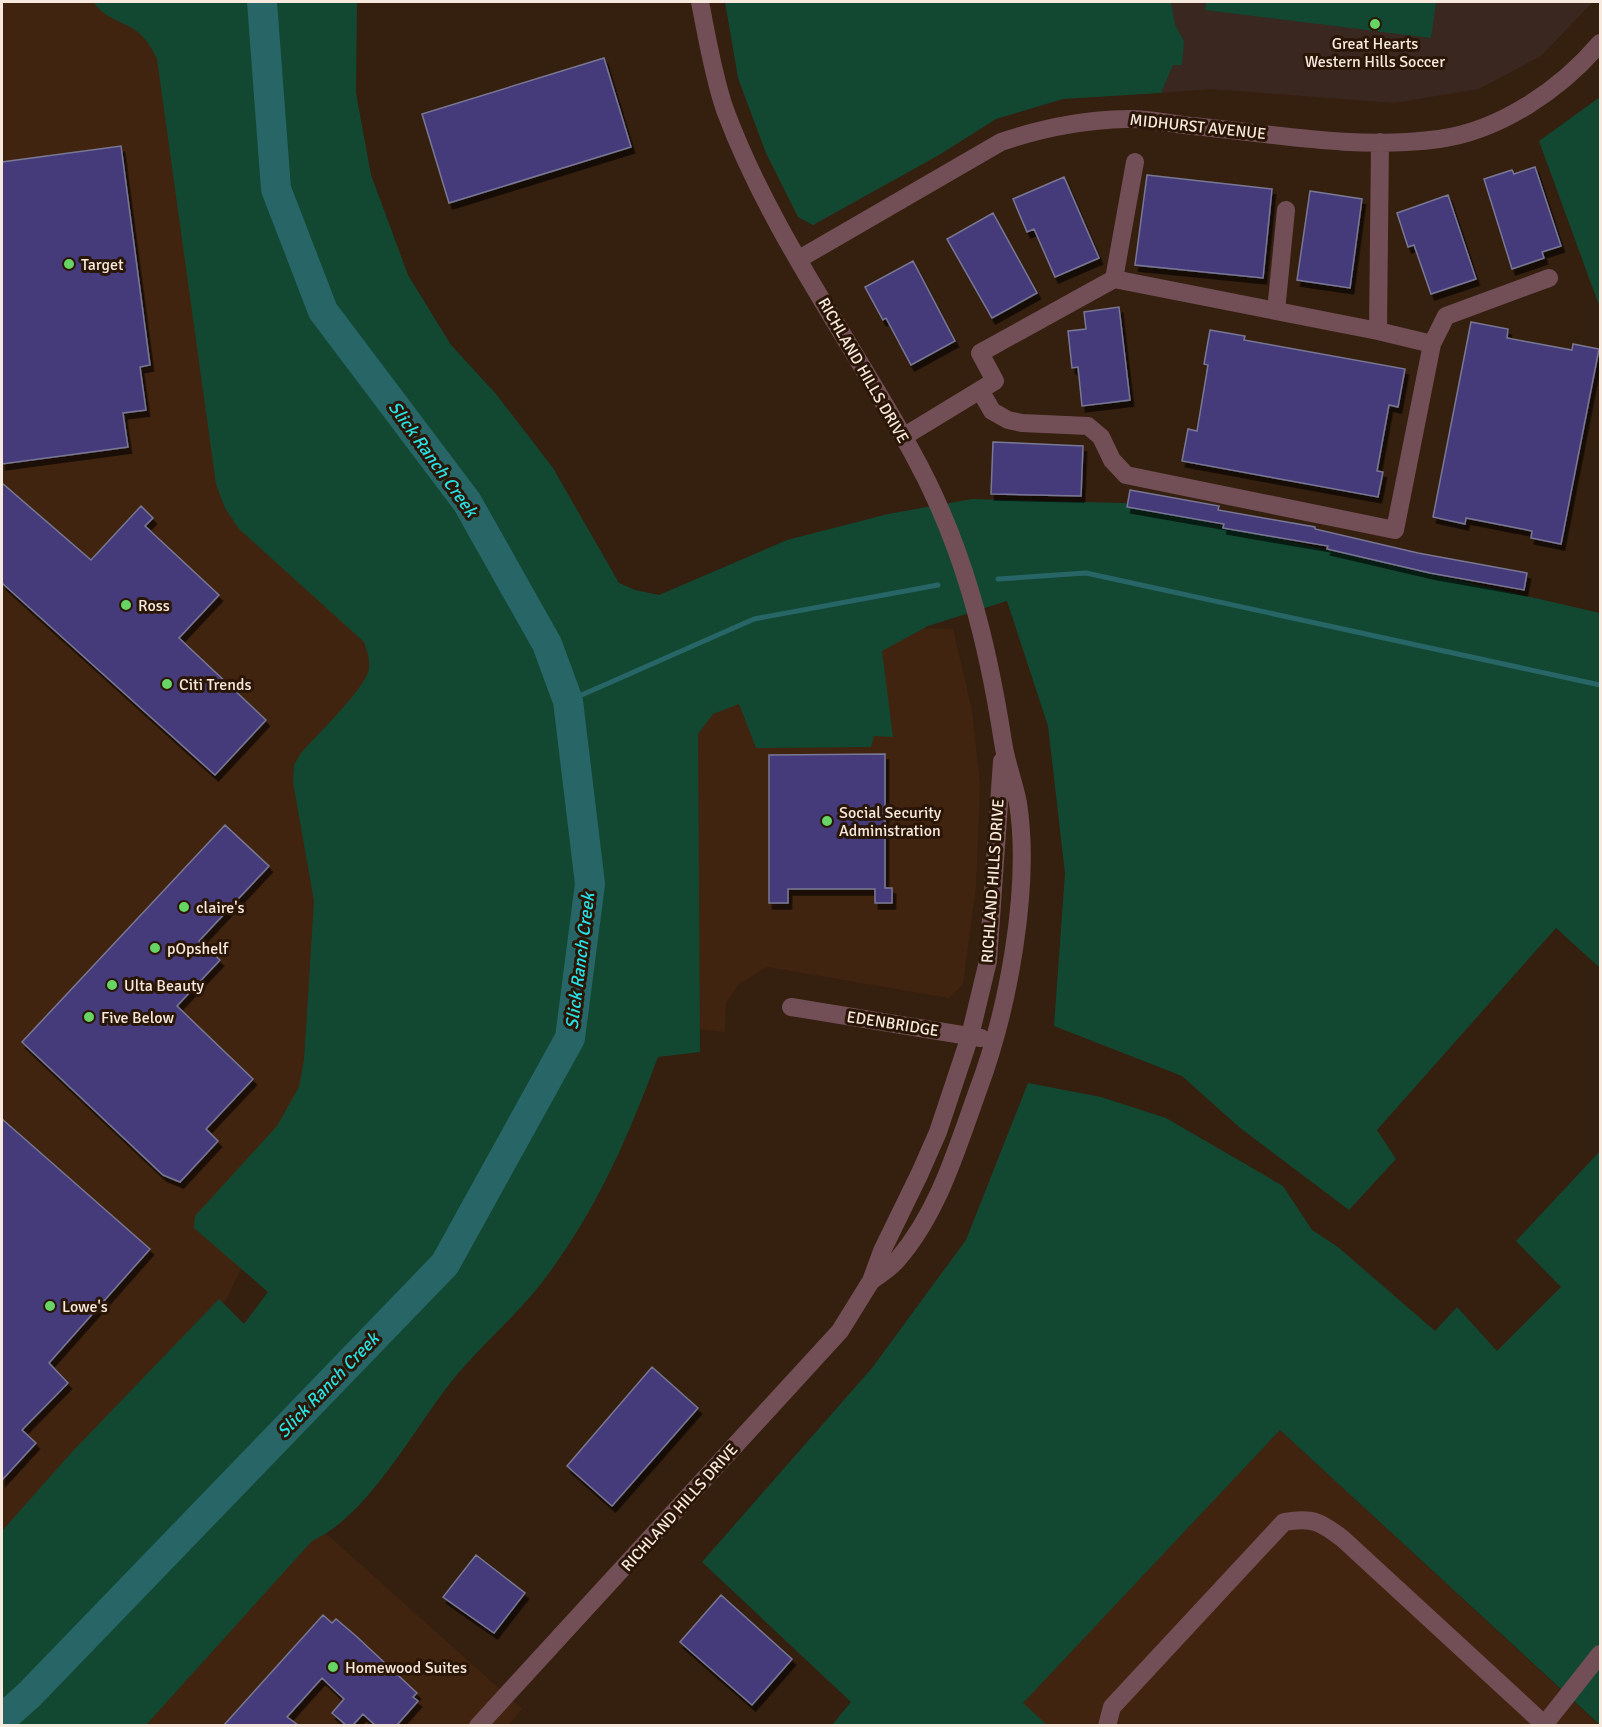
<svg xmlns="http://www.w3.org/2000/svg" width="1602" height="1727" font-family="Signika,sans-serif">
<style>
.built{fill:#40240f}
.education{fill:#392720}
.green{fill:#124832}
.lines{fill:none;stroke-linecap:round;stroke-linejoin:round}
.stream{stroke:#276566;stroke-width:5}
.river{stroke:#276566;stroke-width:30}
.building{fill:#443a7a;stroke:#797894;stroke-width:1.5;filter:url(#shadow)}
.minor{stroke:#724f56;stroke-width:18}
.poi-dot{fill:#67d465;stroke:#2a1606;stroke-width:2}
.labels{text-anchor:middle;stroke-width:6;stroke-linejoin:round;paint-order:stroke}
.poi-label{font-size:16px;fill:#f8e9de;stroke:#2a1606;text-anchor:start}
.street-label{font-size:16px;fill:#f8e9de;stroke:#2a1606}
.water-label{font-size:18px;font-style:italic;fill:#27e1e4;stroke:#2a1606}
</style>
<defs>
<filter id="shadow"><feDropShadow dx="3.5" dy="6" stdDeviation="0" flood-color="#0009"/></filter>
</defs>
<rect width="100%" height="100%" fill="#351f0f"/>
<!-- built -->
<path class="built" d="M 2,2 L 179,2 L 362,621 L 377,658 L 321,1009 L 281,1187 L 226,1300 L 2,1542 Z
M 909,628 L 953,629 L 972,710 L 980,785 L 976,887 L 963,984 L 949,998 L 767,967 L 739,984 L 726,1003 L 725,1032 L 678,1027 L 677,725 Z
M 1280,1430 L 1599,1725 L 1047,1726 L 1022,1703 Z
M 320,1528 L 522,1709 L 508,1726 L 140,1726 Z"/>
<!-- education -->
<path class="education" d="M 1171,2 L 1593,2 L 1541,56 L 1479,89 L 1394,103 L 1210,89 L 1161,93 Z"/>
<!-- green -->
<path class="green" d="M 93,2 L 357,2 L 356,93 L 371,175 L 408,275 L 451,345 L 496,394 L 553,468 L 619,583 L 635,590 L 659,595 L 787,540 L 888,514 L 972,499 L 1124,503 L 1600,613 L 1600,968 L 1556,928 L 1377,1130 L 1396,1159 L 1349,1210 L 1239,1127 L 1182,1076 L 1054,1026 L 1065,873 L 1048,726 L 1007,601 L 928,626 L 882,651 L 893,737 L 874,736 L 871,747 L 756,748 L 739,704 L 713,714 L 698,734 L 700,1052 L 658,1057 C 627,1140 595,1214 540,1285 C 513,1319 478,1348 451,1382 C 413,1430 368,1516 312,1541 L 146,1725 L 2,1726 L 2,1531 L 71,1453 L 219,1299 L 244,1324 L 268,1292 L 194,1228 L 195,1216 L 277,1126 L 299,1087 L 304,1060 L 314,901 L 293,782 L 294,765 L 301,753 C 316,736 366,688 369,669 C 370,659 367,651 364,642 L 239,529 L 225,508 L 216,484 L 157,59 C 138,16 115,30 93,2 Z
M 725,2 L 1171,2 L 1175,25 L 1184,41 L 1182,65 L 1173,65 L 1161,93 L 1063,99 L 996,119 L 939,155 L 813,225 L 798,217 L 766,153 L 738,78 Z
M 1206,2 L 1436,2 L 1431,38 L 1205,10 Z
M 1600,97 L 1600,308 L 1539,141 Z
M 1028,1083 L 1101,1097 L 1166,1118 L 1283,1186 L 1312,1230 L 1338,1247 L 1435,1331 L 1457,1307 L 1497,1351 L 1561,1287 L 1516,1241 L 1600,1151 L 1600,1725 L 1280,1430 L 1023,1703 L 1047,1725 L 832,1725 L 851,1702 L 702,1562 L 872,1368 L 966,1240 Z"/>
<g class="lines">
<!-- stream -->
<path class="stream" d="M 998,579 L 1086,573 L 1600,685
M 568,701 L 754,619 L 938,585"/>
<!-- river -->
<path class="river" d="M 2,1719 L 29,1695 L 445,1264 L 570,1038 L 590,884 L 568,701 L 547,644 L 467,502 L 323,311 L 276,189 L 262,2"/>
</g>
<!-- building -->
<path class="building" d="M 604,58 L 631,147 L 449,203 L 422,114 Z
M 121,146 L 150,365 L 140,367 L 146,410 L 123,413 L 128,447 L 2,464 L 2,162 Z
M 1535,167 L 1561,246 L 1542,252 L 1544,258 L 1512,269 L 1484,179 L 1512,170 L 1514,174 Z
M 1147,175 L 1272,189 L 1263,278 L 1135,265 Z
M 1064,177 L 1099,258 L 1055,277 L 1034,229 L 1027,232 L 1013,199 Z
M 1310,191 L 1362,199 L 1350,288 L 1297,280 Z
M 1448,195 L 1476,279 L 1431,294 L 1414,245 L 1408,247 L 1397,213 Z
M 993,213 L 1037,293 L 992,318 L 947,239 Z
M 913,261 L 955,341 L 911,365 L 886,318 L 883,320 L 865,287 Z
M 1119,307 L 1130,400 L 1082,406 L 1078,367 L 1072,368 L 1068,331 L 1086,329 L 1084,312 Z
M 1471,322 L 1508,329 L 1507,338 L 1572,350 L 1573,344 L 1599,349 L 1561,544 L 1531,538 L 1532,531 L 1466,518 L 1465,524 L 1433,517 Z
M 1210,330 L 1245,336 L 1244,340 L 1405,369 L 1398,407 L 1389,405 L 1377,471 L 1383,472 L 1378,497 L 1182,461 L 1188,429 L 1197,431 L 1208,365 L 1204,364 Z
M 993,442 L 1083,446 L 1081,496 L 991,494 Z
M 2,483 L 91,560 L 141,506 L 153,518 L 145,526 L 219,595 L 179,638 L 266,720 L 215,775 L 2,583 Z
M 1130,490 L 1219,506 L 1218,510 L 1315,527 L 1315,529 L 1418,553 L 1527,573 L 1524,590 L 1430,573 L 1327,549 L 1328,546 L 1223,528 L 1224,524 L 1127,507 Z
M 885,754 L 885,888 L 892,888 L 892,903 L 875,903 L 875,889 L 788,889 L 788,903 L 769,903 L 769,755 Z
M 225,825 L 269,866 L 199,941 L 220,960 L 177,1006 L 253,1079 L 206,1129 L 218,1141 L 180,1182 L 163,1175 L 22,1042 Z
M 2,1119 L 150,1249 L 49,1363 L 68,1383 L 22,1430 L 36,1443 L 2,1480 Z
M 652,1367 L 698,1408 L 612,1506 L 567,1466 Z
M 476,1555 L 525,1593 L 494,1633 L 443,1597 Z
M 721,1595 L 792,1659 L 752,1705 L 680,1642 Z
M 323,1615 L 332,1623 L 336,1619 L 356,1636 L 417,1693 L 413,1697 L 418,1701 L 397,1725 L 375,1725 L 363,1714 L 353,1725 L 346,1725 L 332,1713 L 344,1699 L 322,1678 L 287,1717 L 298,1725 L 224,1725 Z"/>
<g class="lines">
<!-- minor -->
<path class="minor" d="M 700,2 C 707,37 713,75 725,110 C 770,231 850,339 912,452 C 963,544 987,639 1003,742 C 1006,763 1014,782 1018,803 C 1031,888 1008,1010 978,1090 C 957,1148 939,1211 898,1259 C 891,1268 880,1274 871,1281
M 799,259 L 1001,142 C 1042,128 1082,120 1126,119 C 1148,118 1171,124 1193,126 C 1274,134 1358,150 1439,139 C 1500,131 1561,89 1600,43
M 1114,279 L 1135,162
M 1276,311 L 1286,210
M 1432,344 L 1446,316 L 1549,278
M 980,390 L 992,411 L 1008,420 L 1022,423 L 1088,426 L 1101,437 L 1112,460 L 1126,475 L 1395,530 L 1432,344 L 1378,331
M 903,437 L 995,381 L 980,353 L 1114,279 L 1378,331 L 1380,142
M 791,1007 L 981,1038
M 1544,1725 L 1600,1654
M 478,1726 L 840,1331 L 871,1281 L 882,1251 L 920,1173 L 938,1132 L 970,1036 L 988,961 L 1002,761
M 1107,1726 L 1112,1707 L 1284,1522 C 1313,1517 1321,1522 1343,1539 L 1546,1726"/>
</g>
<!-- markers -->
<g class="poi-dot">
<circle cx="1375" cy="24" r="6"/>
<circle cx="69" cy="264" r="6"/>
<circle cx="126" cy="605" r="6"/>
<circle cx="167" cy="684" r="6"/>
<circle cx="827" cy="821" r="6"/>
<circle cx="184" cy="907" r="6"/>
<circle cx="155" cy="948" r="6"/>
<circle cx="112" cy="985" r="6"/>
<circle cx="89" cy="1017" r="6"/>
<circle cx="50" cy="1306" r="6"/>
<circle cx="333" cy="1667" r="6"/>
</g>
<g class="labels">
<!-- poi labels -->
<g class="poi-label">
<text x="1375" y="49" text-anchor="middle">Great Hearts<tspan x="1375" dy="18">Western Hills Soccer</tspan></text>
<text x="81" y="270">Target</text>
<text x="138" y="611">Ross</text>
<text x="179" y="690">Citi Trends</text>
<text x="839" y="818">Social Security<tspan x="839" dy="18">Administration</tspan></text>
<text x="196" y="913">claire's</text>
<text x="167" y="954">pOpshelf</text>
<text x="124" y="991">Ulta Beauty</text>
<text x="101" y="1023">Five Below</text>
<text x="62" y="1312">Lowe's</text>
<text x="345" y="1673">Homewood Suites</text>
</g>
<!-- street labels -->
<g class="street-label">
<text transform="translate(1198 126) rotate(6)" y="6">MIDHURST AVENUE</text>
<text transform="translate(864 370) rotate(60)" y="6">RICHLAND HILLS DRIVE</text>
<text transform="translate(992 881) rotate(-86)" y="6">RICHLAND HILLS DRIVE</text>
<text transform="translate(893 1023) rotate(9)" y="6">EDENBRIDGE</text>
<text transform="translate(679 1507) rotate(-48)" y="6">RICHLAND HILLS DRIVE</text>
</g>
<!-- water labels -->
<g class="water-label">
<text transform="translate(433 459) rotate(54)" y="6">Slick Ranch Creek</text>
<text transform="translate(580 961) rotate(-83)" y="6">Slick Ranch Creek</text>
<text transform="translate(328 1385) rotate(-46)" y="6">Slick Ranch Creek</text>
</g>
</g>
<!-- border -->
<rect width="1602" height="1727" fill="none" stroke="#f8e9de" stroke-width="6"/>
</svg>
